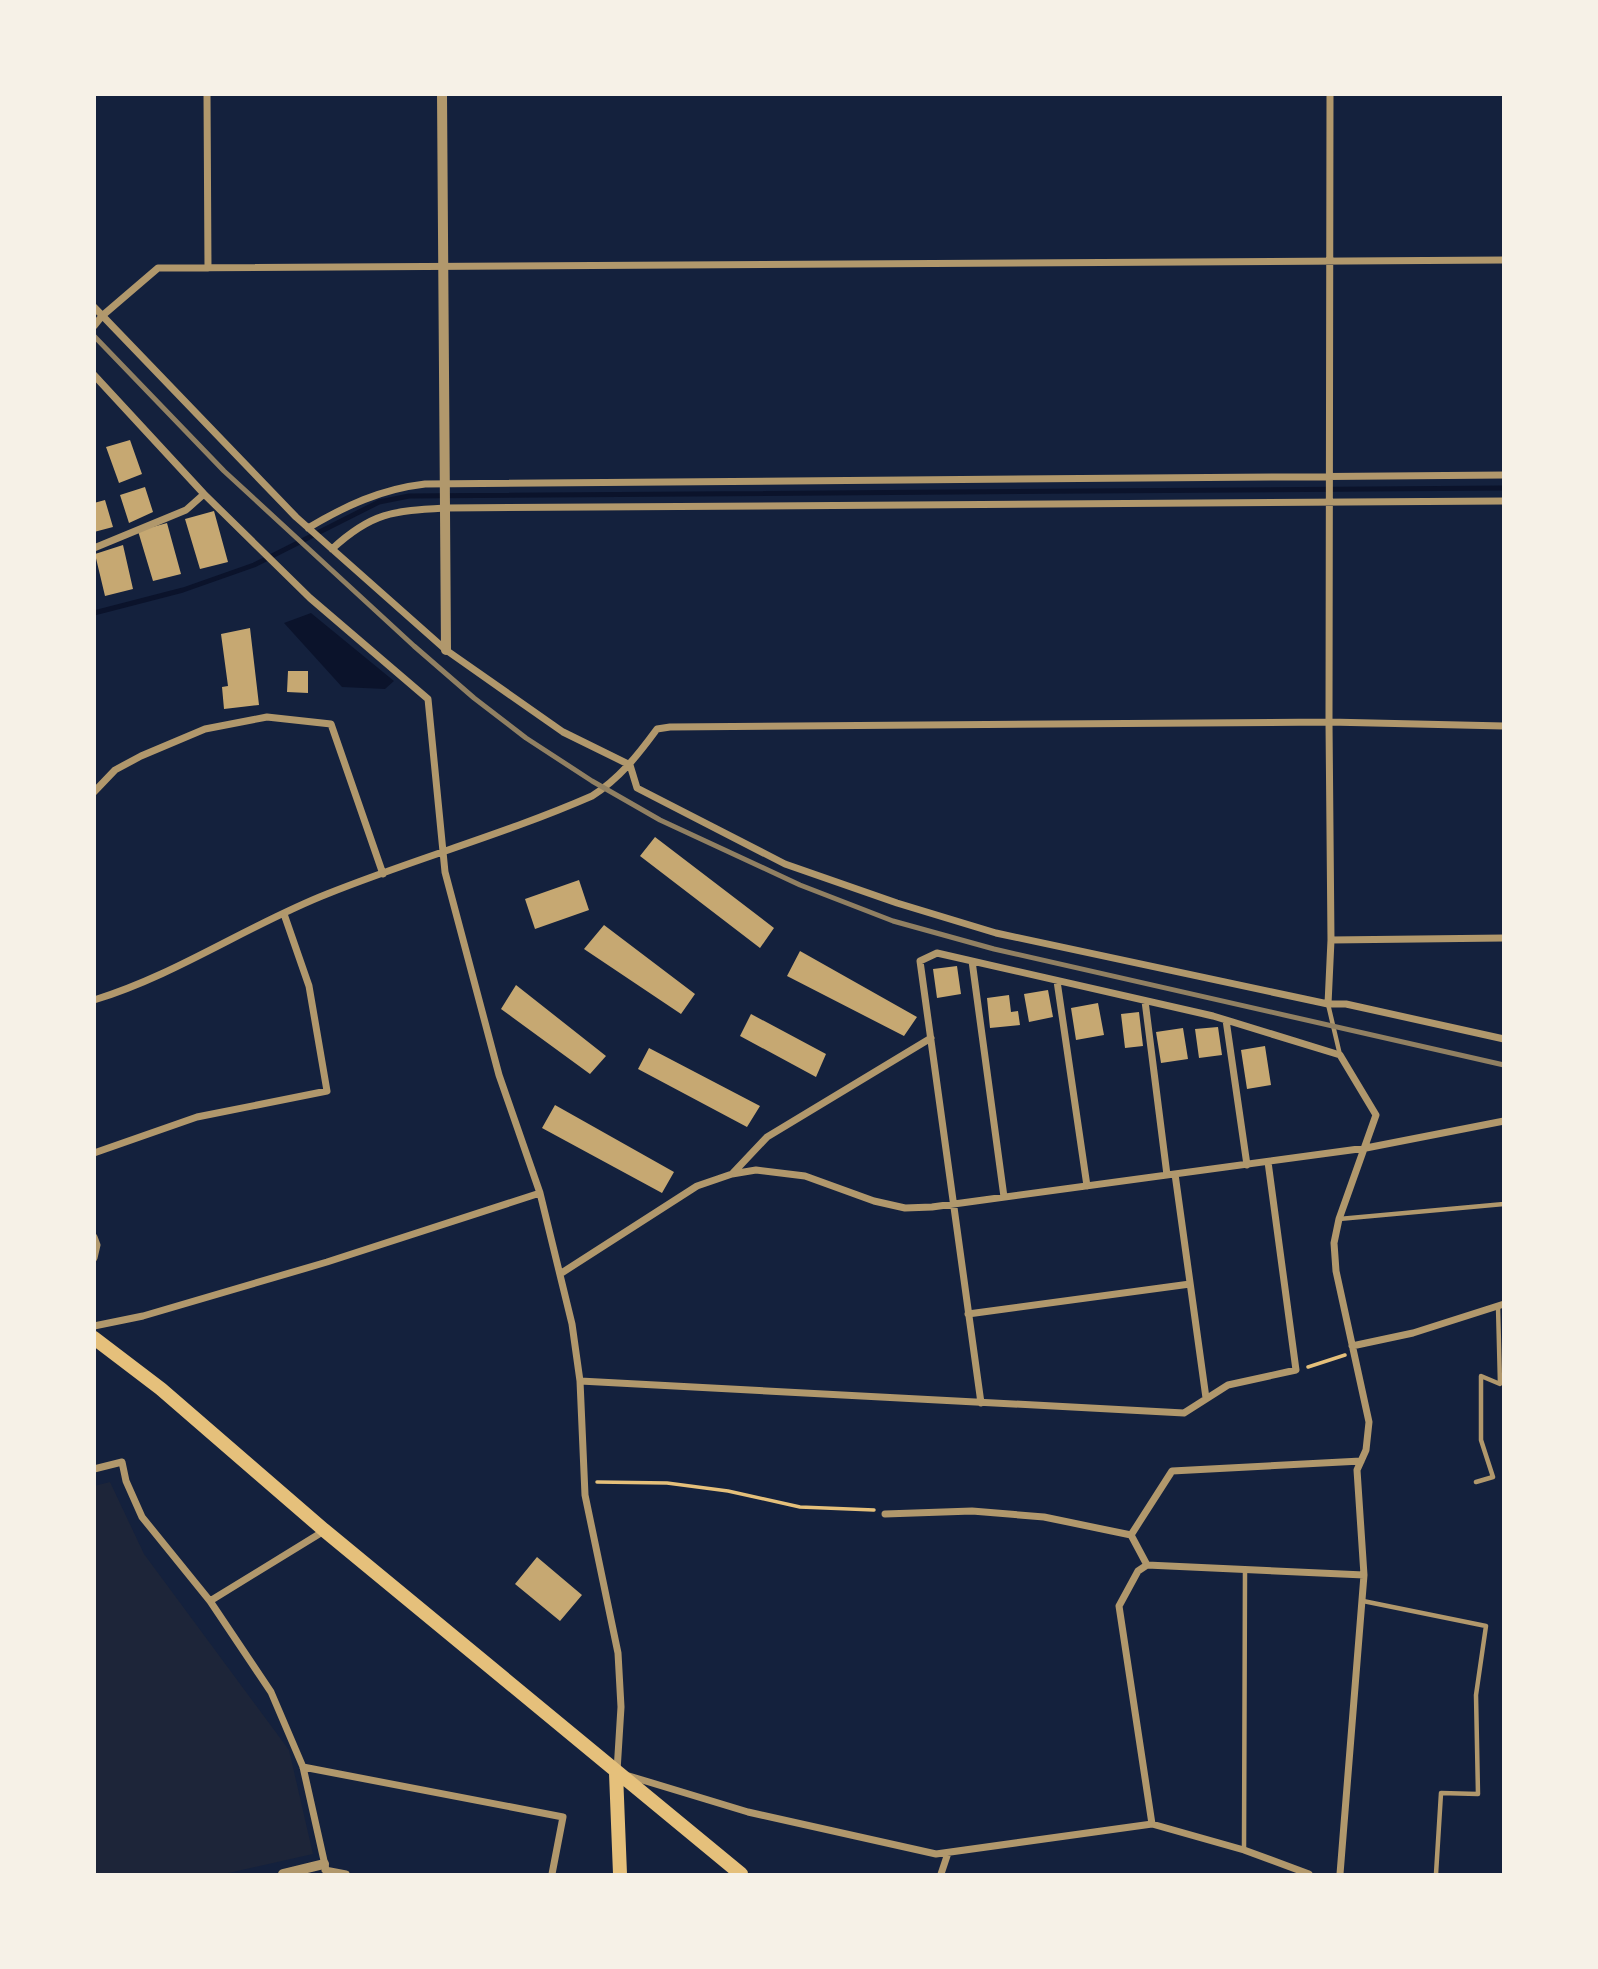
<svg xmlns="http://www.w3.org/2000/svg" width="1598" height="1969" font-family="Signika,sans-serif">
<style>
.green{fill:#1d2539}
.water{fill:#0b132b}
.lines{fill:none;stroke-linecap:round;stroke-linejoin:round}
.stream{stroke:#0b132b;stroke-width:5}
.building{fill:#c6a872}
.path{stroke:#e5c07b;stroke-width:3.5}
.service{stroke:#b1986c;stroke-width:4.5}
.minor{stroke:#b1986c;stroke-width:7}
.tertiary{stroke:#b1986c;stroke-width:10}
.primary{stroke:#e5c07b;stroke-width:14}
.rail{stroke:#918062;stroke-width:5}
</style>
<rect width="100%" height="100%" fill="#14213d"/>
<!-- green -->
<path class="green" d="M 110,1482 L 144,1554 L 289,1750 L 313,1854 L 224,1874 L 95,1874 L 94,1486 Z"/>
<!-- water -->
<path class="water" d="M 311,613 L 394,681 L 385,689 L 342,687 L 284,623 Z"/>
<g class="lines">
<!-- stream -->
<path class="stream" d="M 94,613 L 183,590 L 254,565 L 379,502 L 409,496 L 1504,488"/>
</g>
<!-- building -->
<path class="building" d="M 130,440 L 142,474 L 119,483 L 106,447 Z
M 145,487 L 153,512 L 129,523 L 120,495 Z
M 105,500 L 113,527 L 94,532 L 94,503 Z
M 214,511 L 228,562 L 200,569 L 185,519 Z
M 167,523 L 181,574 L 153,581 L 138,531 Z
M 123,545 L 133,589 L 105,596 L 95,554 Z
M 250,628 L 259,705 L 224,709 L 222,687 L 228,686 L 221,634 Z
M 288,671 L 308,671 L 308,693 L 287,692 Z
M 655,837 L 774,928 L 760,948 L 640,856 Z
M 579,880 L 589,910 L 535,929 L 525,899 Z
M 604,925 L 695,994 L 681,1014 L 584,949 Z
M 800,951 L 917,1017 L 904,1036 L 787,976 Z
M 957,966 L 961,994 L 937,998 L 933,969 Z
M 516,985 L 606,1056 L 590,1074 L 501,1009 Z
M 1048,990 L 1053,1017 L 1029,1022 L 1024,994 Z
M 1009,995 L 1011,1012 L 1018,1011 L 1020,1025 L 990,1028 L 987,998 Z
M 1098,1003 L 1104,1035 L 1076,1040 L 1071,1008 Z
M 1139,1012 L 1143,1046 L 1125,1048 L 1121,1014 Z
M 751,1014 L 826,1054 L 816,1077 L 740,1036 Z
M 1218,1027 L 1222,1055 L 1199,1058 L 1195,1029 Z
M 1183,1028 L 1188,1059 L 1161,1063 L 1156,1032 Z
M 1265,1046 L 1271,1085 L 1247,1089 L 1241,1050 Z
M 649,1048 L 760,1106 L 747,1127 L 638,1069 Z
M 555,1105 L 674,1172 L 662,1193 L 542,1128 Z
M 537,1557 L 582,1595 L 560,1621 L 515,1584 Z"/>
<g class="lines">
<!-- path -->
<path class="path" d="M 1308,1367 L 1345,1355
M 597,1482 L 667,1483 L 728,1491 L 800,1507 L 874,1510"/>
<!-- service -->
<path class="service" d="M 1328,1004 L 1340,1055
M 1339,1219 L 1504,1204
M 1476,1482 L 1493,1477 L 1481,1440 L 1481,1376 L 1500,1384 L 1498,1306
M 1363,1601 L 1486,1626 L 1476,1695 L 1478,1794 L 1441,1793 L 1436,1874
M 1244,1850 L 1245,1570"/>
<!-- minor -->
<path class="minor" d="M 207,94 L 208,268
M 94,307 L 296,517 L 446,650 L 563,732 L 630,765 L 637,788 L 785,864 L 897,903 L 996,933 L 1328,1004 L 1346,1004 L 1504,1039
M 94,326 L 102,316 L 158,268 L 1504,260
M 94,375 L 204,494 L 310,598 L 428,699 L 445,872 L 499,1075 L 540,1193 L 572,1324 L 580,1381 L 585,1495 L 618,1653 L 621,1707 L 617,1771
M 308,528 C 345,506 381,489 425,484 L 1504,475
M 94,548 L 186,510 L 204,494
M 332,549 C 372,512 393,511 446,508 L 1504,501
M 94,792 L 115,770 L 141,756 L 205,729 L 267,717 L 331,724 L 383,874
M 1331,940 L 1504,938
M 972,961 L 1004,1197
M 1057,981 L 1087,1186
M 94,1000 C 176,975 248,925 327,894 C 414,859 505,834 592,796 C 619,779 638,755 657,729 L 670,727 L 1329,722 L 1504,726
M 1145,1001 L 1167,1175
M 1328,1004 L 1331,940 L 1329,722 L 1330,94
M 1226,1020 L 1247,1165
M 94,1153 L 197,1117 L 327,1091 L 309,986 L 284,914
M 733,1173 L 767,1137 L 931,1038
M 1175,1174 L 1206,1398
M 94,1237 L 97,1245 L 94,1258
M 560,1274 L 697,1186 L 732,1174 L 756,1170 L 805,1176 L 874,1201 L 905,1208 L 932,1207 L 1366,1148 L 1504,1121
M 968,1314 L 1190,1284
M 94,1326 L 143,1316 L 327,1262 L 540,1193
M 1352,1346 L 1413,1333 L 1504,1304
M 580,1381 L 1184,1413 L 1228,1385 L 1296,1370 L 1268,1162
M 981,1403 L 920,961 L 937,953 L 1213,1016 L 1340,1055 L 1376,1115 L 1339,1219 L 1334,1243 L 1336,1271 L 1369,1422 L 1366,1450 L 1357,1470 L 1364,1575 L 1340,1874
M 94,1469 L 122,1462 L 126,1481 L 142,1517 L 210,1601 L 271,1692 L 303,1767 L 327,1874
M 885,1514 L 972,1511 L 1044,1517 L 1131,1535 L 1172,1471 L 1361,1461
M 1131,1535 L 1147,1565
M 210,1601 L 324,1531
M 303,1767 L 563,1817 L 552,1874
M 629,1776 L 748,1812 L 936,1854 L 1152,1824 L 1244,1850 L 1309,1874
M 1152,1824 L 1119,1606 L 1138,1571 L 1147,1565 L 1364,1575
M 325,1870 L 346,1874
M 941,1874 L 948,1853"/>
<!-- tertiary -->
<path class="tertiary" d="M 442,94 L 446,650
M 283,1874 L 324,1864"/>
<!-- primary -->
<path class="primary" d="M 94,1338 L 161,1389 L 324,1530 L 741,1874
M 616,1773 L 620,1874"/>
<!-- rail -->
<path class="rail" d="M 94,336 L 224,471 L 414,646 L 474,698 L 526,738 L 592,781 L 660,820 L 800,885 L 893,921 L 994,949 L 1504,1065"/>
</g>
<!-- border -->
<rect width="1598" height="1969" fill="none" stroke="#f6f1e7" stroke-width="192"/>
</svg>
